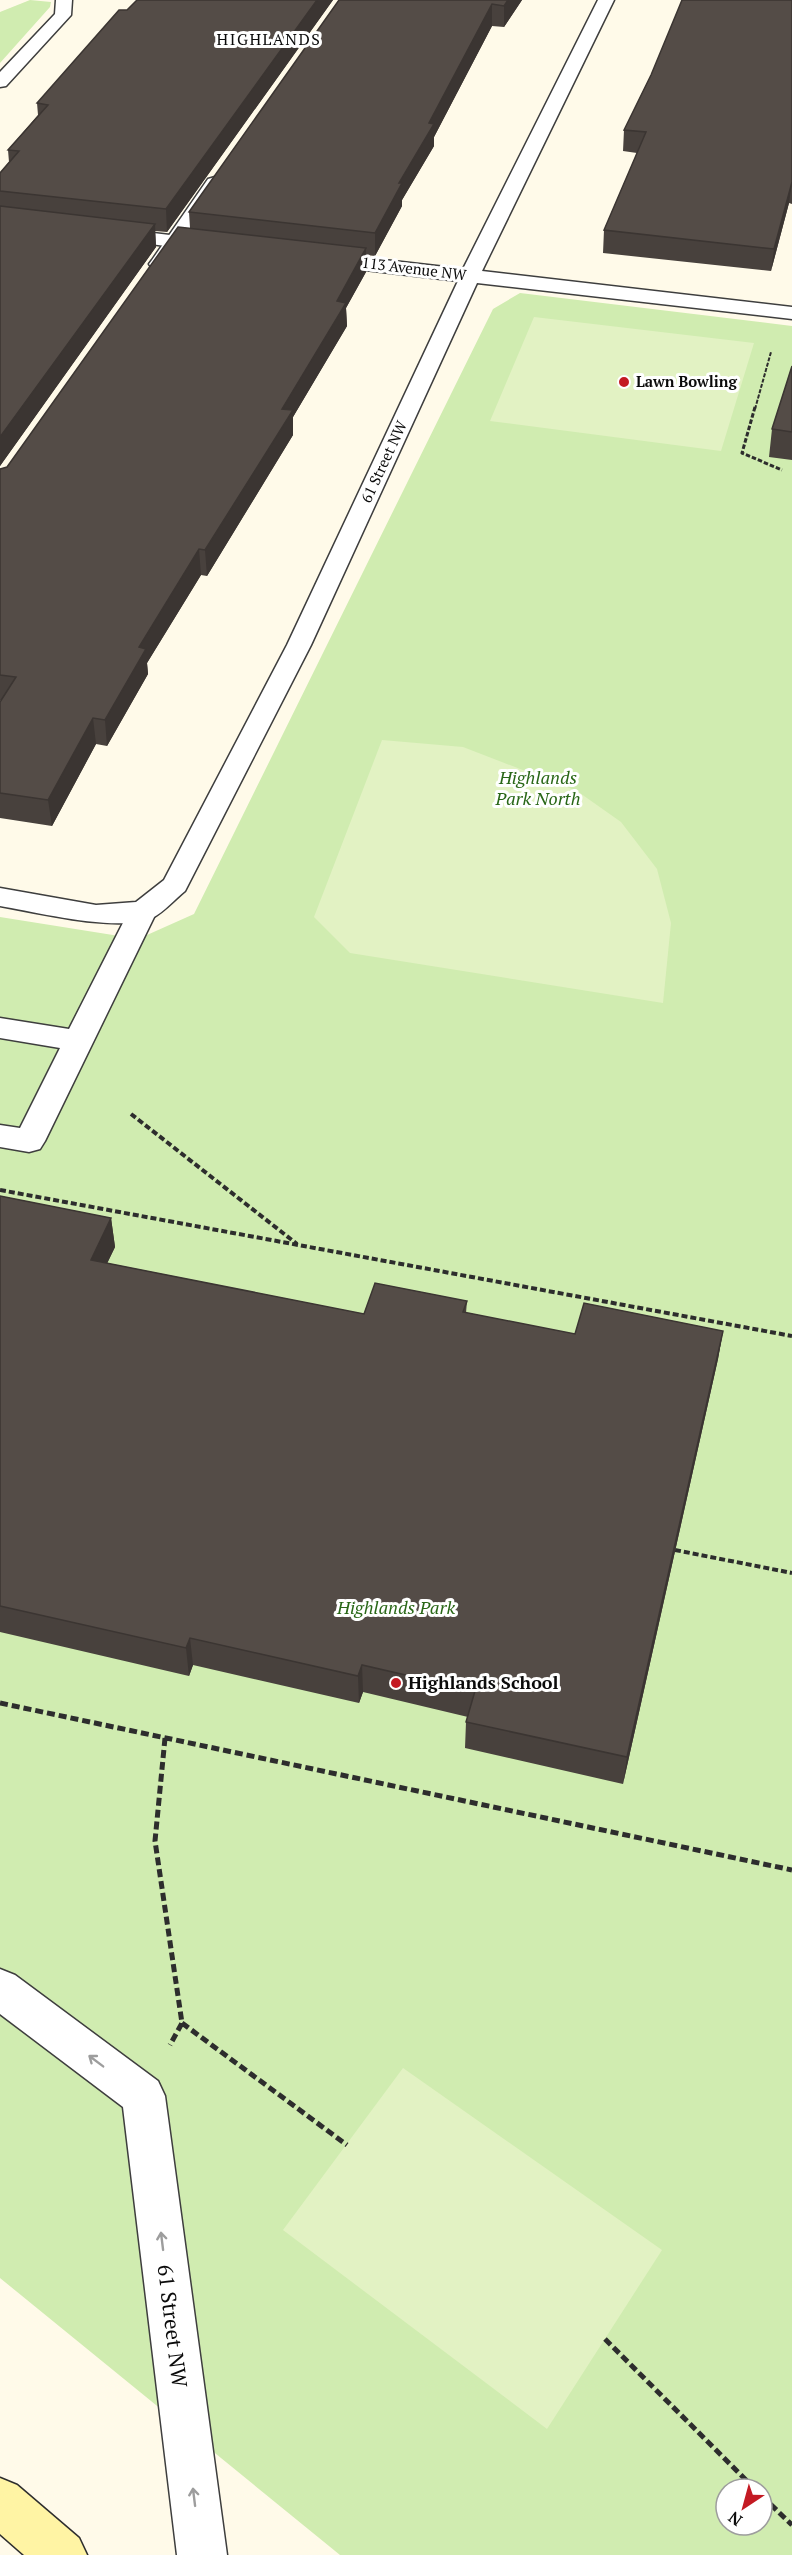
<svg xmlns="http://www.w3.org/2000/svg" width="792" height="2555" font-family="'PT Serif',serif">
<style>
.green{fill:#d0ecb0;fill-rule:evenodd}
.pitch{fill:#e2f2c3}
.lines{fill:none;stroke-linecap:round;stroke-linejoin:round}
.lane-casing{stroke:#3e3e3e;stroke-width:3}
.street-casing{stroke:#3e3e3e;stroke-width:3}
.secondary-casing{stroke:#2d2d2d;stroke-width:3}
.path-far3{stroke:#2d2d2d;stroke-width:2;stroke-dasharray:4 1.5;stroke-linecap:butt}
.path-far2{stroke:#2d2d2d;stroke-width:3;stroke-dasharray:4.5 2;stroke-linecap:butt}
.path-far1{stroke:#2d2d2d;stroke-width:4;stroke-dasharray:6 3;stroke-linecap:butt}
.path{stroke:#2d2d2d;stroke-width:5;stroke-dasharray:8 4;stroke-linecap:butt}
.lane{fill:#fff;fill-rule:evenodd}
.street{fill:#fff;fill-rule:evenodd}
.secondary{fill:#fff4a4;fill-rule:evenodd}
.wall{fill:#48413d}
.shaded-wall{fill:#3b3532}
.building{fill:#544c47;stroke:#3b3532;stroke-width:1.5}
.oneway{stroke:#9d9d9d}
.poi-dot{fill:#c41a23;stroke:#fff;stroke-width:2}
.labels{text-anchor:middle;stroke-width:6;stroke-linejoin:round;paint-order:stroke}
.far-street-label{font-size:15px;fill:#0b0b0b;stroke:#fff}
.far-poi-label{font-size:15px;font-weight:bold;fill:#0b0b0b;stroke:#fff;text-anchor:start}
.far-neighbourhood-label{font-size:16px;letter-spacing:1.5px;fill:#0b0b0b;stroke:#fff}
.park-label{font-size:18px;font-style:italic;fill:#296717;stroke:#fff}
.poi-label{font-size:18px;font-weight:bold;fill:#0b0b0b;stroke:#fff;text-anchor:start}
.near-street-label{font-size:21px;fill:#0b0b0b;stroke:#fff}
</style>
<rect width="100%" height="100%" fill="#fffae9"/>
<!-- green -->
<path class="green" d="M 30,0 L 51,2 L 50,7 L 0,63 L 0,12 Z
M 520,293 L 792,326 L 792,2555 L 340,2555 L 0,2278 L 0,917 L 138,939 L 194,914 L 493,309 ZM 726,2489 L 762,2489 L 762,2525 L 726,2525 Z"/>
<!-- pitch -->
<path class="pitch" d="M 534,317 L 754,343 L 721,451 L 490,421 Z
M 382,740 L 463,747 L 577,791 L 621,822 L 657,869 L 671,923 L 663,1003 L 350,953 L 314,917 Z
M 403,2068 L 662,2250 L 547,2429 L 283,2230 Z"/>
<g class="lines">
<defs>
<path id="lane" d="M 215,177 L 225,183 L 166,268 L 152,268 L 149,264 L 152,260 L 208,179 Z
M 143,902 L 153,905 L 157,911 L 45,1141 L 40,1149 L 29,1152 L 0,1147 L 0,1125 L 20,1128 L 60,1048 L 0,1038 L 0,1018 L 69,1029 L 129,911 L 133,905 Z
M 0,1969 L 15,1975 L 158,2081 L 165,2096 L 227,2555 L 177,2555 L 123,2107 L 0,2014 Z"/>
<path id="street" d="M 56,0 L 72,0 L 71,15 L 6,86 L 0,87 L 0,72 L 55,14 Z
M 598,0 L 614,0 L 482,271 L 792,307 L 792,319 L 477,283 L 311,645 L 185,891 C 175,899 164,912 152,918 C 119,933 36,912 0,906 L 0,888 L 96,905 L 136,902 L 164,880 L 287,645 L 458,281 L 323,265 L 316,263 L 313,259 L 316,255 L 323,253 L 463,269 Z
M 111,228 L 212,240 L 219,242 L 222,246 L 219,250 L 212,252 L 104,238 L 101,234 L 104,230 Z"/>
<path id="secondary" d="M 0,2478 L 17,2485 L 79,2538 L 87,2555 L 24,2555 L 0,2534 Z"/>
</defs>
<!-- lane casing -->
<use href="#lane" class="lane-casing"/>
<!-- street casing -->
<use href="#street" class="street-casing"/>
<!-- secondary casing -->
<use href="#secondary" class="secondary-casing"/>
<!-- path-far3 -->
<path class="path-far3" d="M 755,409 L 771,352"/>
<!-- path-far2 -->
<path class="path-far2" d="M 755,407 L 742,453 L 782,470"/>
<!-- path-far1 -->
<path class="path-far1" d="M 131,1114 L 297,1244
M 0,1190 L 792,1336
M 675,1550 L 792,1573"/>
<!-- path -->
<path class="path" d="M 0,1703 L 792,1870
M 165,1738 L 155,1841 L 182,2023 L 170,2045
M 182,2023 L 347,2145
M 605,2339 L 755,2489
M 762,2496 L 792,2525"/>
<!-- lane -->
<use href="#lane" class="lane"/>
<!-- street -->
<use href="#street" class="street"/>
<!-- secondary -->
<use href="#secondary" class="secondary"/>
</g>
<!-- wall -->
<path class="wall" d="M 137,0 L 333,0 L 167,232 L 155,231 L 156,247 L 0,466 L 0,173 L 9,162 L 8,150 L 38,115 L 37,103 Z
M 339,0 L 522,0 L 504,27 L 492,26 L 434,137 L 434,146 L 402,200 L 402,206 L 375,256 L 366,255 L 366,272 L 346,308 L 347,326 L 293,417 L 293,435 L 207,576 L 201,575 L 147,663 L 148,674 L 107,746 L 96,744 L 52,826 L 0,818 L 0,702 L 1,700 L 0,700 L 0,469 L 7,467 L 190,228 L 189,212 Z
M 792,0 L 792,204 L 789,203 L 771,271 L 603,253 L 604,230 L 637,153 L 623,151 L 624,130 L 651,75 Z
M 792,366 L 792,460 L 769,457 L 772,429 Z
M 0,1196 L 111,1218 L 115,1247 L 107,1263 L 364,1314 L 467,1301 L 466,1313 L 575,1334 L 723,1331 L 718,1359 L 623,1784 L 465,1748 L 466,1722 L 468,1717 L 363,1692 L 359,1703 L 193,1665 L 189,1676 L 0,1632 Z"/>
<!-- shaded-wall -->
<path class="shaded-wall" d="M 317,0 L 333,0 L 167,232 L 166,209 Z
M 508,0 L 522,0 L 504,27 L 504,6 Z
M 492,4 L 492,26 L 434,137 L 434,146 L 402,200 L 402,206 L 375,256 L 375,233 L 399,183 L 429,123 Z
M 792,182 L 789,203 L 771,271 L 774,249 Z
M 155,224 L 156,247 L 0,466 L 0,437 Z
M 366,248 L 366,272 L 346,308 L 347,326 L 293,417 L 293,435 L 207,576 L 205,550 L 282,409 L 337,301 Z
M 199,549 L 201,575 L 147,663 L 148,674 L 107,746 L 105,720 L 139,647 Z
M 93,718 L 96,744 L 52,826 L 48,800 Z
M 111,1218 L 115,1247 L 95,1289 L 91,1260 Z
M 723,1331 L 718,1359 L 623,1784 L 627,1757 Z
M 190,1638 L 193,1665 L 189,1676 L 186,1648 Z
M 362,1665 L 363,1692 L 359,1703 L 358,1676 Z"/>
<!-- building -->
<path class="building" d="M 137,0 L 317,0 L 166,209 L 0,191 L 0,173 L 19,151 L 8,150 L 48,105 L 37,103 L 119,10 L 127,10 Z
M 339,0 L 508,0 L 504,6 L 492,4 L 429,123 L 434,124 L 399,183 L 402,183 L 375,233 L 189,212 Z
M 682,0 L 792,0 L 792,182 L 774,249 L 604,230 L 646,132 L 624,130 L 651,75 Z
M 0,206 L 155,224 L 0,437 Z
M 178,227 L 366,248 L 337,301 L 346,303 L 282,409 L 293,410 L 205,550 L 199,549 L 139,647 L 146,649 L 105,720 L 93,718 L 48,800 L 0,793 L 0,702 L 16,677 L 0,675 L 0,469 L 7,467 Z
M 792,366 L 792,432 L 772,429 Z
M 0,1196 L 111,1218 L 91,1260 L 364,1314 L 375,1283 L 467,1301 L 463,1312 L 575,1334 L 584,1303 L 723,1331 L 627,1757 L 466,1722 L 475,1691 L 362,1665 L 358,1676 L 190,1638 L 186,1648 L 0,1606 Z"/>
<!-- one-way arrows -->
<defs><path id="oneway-shaft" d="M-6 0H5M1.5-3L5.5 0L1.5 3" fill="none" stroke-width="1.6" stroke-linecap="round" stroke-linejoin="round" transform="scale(1.5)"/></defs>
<g class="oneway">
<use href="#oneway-shaft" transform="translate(96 2061) rotate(-143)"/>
<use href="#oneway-shaft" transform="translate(162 2241) rotate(-97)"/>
<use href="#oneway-shaft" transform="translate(194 2497) rotate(-97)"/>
</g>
<!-- markers -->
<g class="poi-dot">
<circle cx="624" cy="382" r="6"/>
<circle cx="396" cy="1683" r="6"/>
</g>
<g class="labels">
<!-- far-street labels -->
<g class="far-street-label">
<text transform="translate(414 269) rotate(7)" y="5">113 Avenue NW</text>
<text transform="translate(384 462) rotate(-65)" y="5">61 Street NW</text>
</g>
<!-- far-poi labels -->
<g class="far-poi-label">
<text x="636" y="387">Lawn Bowling</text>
</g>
<!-- far-neighbourhood labels -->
<g class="far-neighbourhood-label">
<text x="269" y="45">HIGHLANDS</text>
</g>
<!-- park labels -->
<g class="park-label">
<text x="538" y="784">Highlands<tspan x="538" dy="21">Park North</tspan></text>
<text x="396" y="1614">Highlands Park</text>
</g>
<!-- poi labels -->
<g class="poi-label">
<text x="408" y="1689">Highlands School</text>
</g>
<!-- near-street labels -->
<g class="near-street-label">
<text transform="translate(172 2326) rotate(83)" y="7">61 Street NW</text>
</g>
</g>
<!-- north arrow -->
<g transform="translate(744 2507) rotate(216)"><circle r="28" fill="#ffffff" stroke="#9d9d9d" stroke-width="1.5"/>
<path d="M0-4.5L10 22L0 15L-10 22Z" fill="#c41a23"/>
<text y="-9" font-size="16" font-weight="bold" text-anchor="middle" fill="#0b0b0b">N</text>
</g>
</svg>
